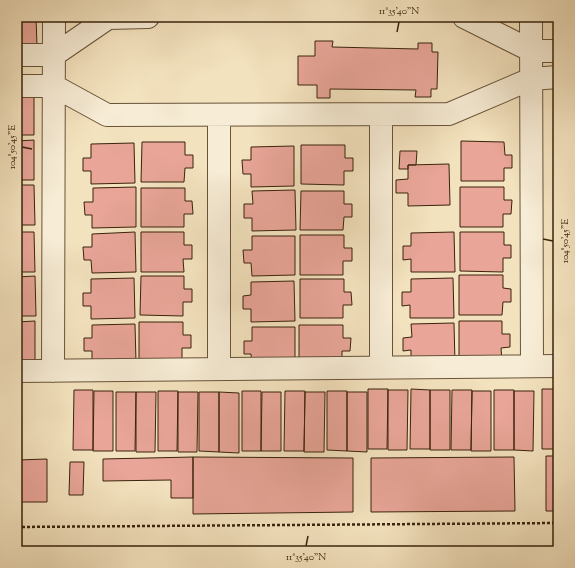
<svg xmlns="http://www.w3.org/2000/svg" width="575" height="568" font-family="'Sorts Mill Goudy',serif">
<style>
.building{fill:#e8a598;stroke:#3a230c}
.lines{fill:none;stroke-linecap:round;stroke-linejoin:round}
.minor-casing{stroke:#685338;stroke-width:24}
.path{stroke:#3a230c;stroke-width:2.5;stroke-dasharray:3 2;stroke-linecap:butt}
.minor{stroke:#f7ecd5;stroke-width:22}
.ticks{fill:none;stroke:#3a230c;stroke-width:1.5}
.neatline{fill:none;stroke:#3a230c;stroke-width:1.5}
.ticks-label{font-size:10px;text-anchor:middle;fill:#3a230c}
</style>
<rect width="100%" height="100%" fill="#f3e2be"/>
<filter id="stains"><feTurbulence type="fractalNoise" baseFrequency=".005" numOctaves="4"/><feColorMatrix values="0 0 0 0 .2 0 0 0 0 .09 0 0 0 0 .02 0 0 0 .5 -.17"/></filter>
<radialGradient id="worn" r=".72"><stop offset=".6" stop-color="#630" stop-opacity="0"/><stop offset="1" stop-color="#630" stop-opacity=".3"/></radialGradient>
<!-- building -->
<path class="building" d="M 17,17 L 36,17 L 37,46 L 17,46 Z
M 554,17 L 558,17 L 558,41 L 554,41 Z
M 315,41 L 333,41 L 332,47 L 418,49 L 418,43 L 432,43 L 432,52 L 438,52 L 437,89 L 431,89 L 431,97 L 415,97 L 416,90 L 330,89 L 330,98 L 317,98 L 317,85 L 298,85 L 298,56 L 315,56 Z
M 34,95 L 34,135 L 17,135 L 17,96 Z
M 556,95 L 558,95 L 558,135 L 557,135 Z
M 34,140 L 34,180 L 17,180 L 17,141 Z
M 556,140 L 558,140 L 558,180 L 557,180 Z
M 461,141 L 504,142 L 505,155 L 512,155 L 512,168 L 504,168 L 504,181 L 461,181 Z
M 142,142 L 185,142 L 185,155 L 193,155 L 193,168 L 185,168 L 184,182 L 141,182 Z
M 134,143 L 135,183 L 91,184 L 91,171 L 83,171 L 83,158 L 91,158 L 91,144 Z
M 301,145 L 345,145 L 345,158 L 353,158 L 353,171 L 344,171 L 344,185 L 301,184 Z
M 294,146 L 294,186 L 251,187 L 251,174 L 243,174 L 242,160 L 251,160 L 251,147 Z
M 400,151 L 417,151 L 416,165 L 408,165 L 408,169 L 399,169 Z
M 449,164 L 450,205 L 408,206 L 408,193 L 396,193 L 396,180 L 408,179 L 408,165 Z
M 17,185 L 34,185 L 35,225 L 17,225 Z
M 136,187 L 136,227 L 92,228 L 92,215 L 85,215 L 84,202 L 93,202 L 93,188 Z
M 460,187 L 504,187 L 504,200 L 512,200 L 511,214 L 503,214 L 503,227 L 460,227 Z
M 141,188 L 185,188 L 185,201 L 192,201 L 193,214 L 184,214 L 184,227 L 141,227 Z
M 295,190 L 296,230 L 252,231 L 252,218 L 244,218 L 244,204 L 253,204 L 252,191 Z
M 301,191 L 344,191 L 344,204 L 352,204 L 352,217 L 344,217 L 343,230 L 300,230 Z
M 17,232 L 34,232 L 35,272 L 17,272 Z
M 135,232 L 136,272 L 92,273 L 91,260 L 84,260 L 83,247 L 92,247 L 92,234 Z
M 141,232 L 184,232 L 184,245 L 192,245 L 192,259 L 183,259 L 184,272 L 141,272 Z
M 454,232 L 455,272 L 411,272 L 411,259 L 403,260 L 403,246 L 411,246 L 411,233 Z
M 460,232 L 504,232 L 504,245 L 511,245 L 511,258 L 503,258 L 503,272 L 460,271 Z
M 557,232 L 558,232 L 558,272 L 557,272 Z
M 300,235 L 344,235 L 344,248 L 352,248 L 352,261 L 343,261 L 343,275 L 300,275 Z
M 252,236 L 295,236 L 295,275 L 252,276 L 251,263 L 244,263 L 243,250 L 252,250 Z
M 459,275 L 503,275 L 503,288 L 511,289 L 511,302 L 503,302 L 502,315 L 459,315 Z
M 35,276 L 36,316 L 17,316 L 17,277 Z
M 141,276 L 184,276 L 184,289 L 192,289 L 192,302 L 183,302 L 183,316 L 140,315 Z
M 134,278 L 135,318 L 91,319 L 91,306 L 83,306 L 83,293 L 91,293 L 91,279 Z
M 453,278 L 454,318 L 410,318 L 410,305 L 402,306 L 402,292 L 411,292 L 411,279 Z
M 300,279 L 344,279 L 344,292 L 351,292 L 352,305 L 343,305 L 343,318 L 300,318 Z
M 294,281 L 295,321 L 251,322 L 251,309 L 243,309 L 243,296 L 251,295 L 251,282 Z
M 35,321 L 35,361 L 17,361 L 17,322 Z
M 459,321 L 502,321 L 502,334 L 510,334 L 510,347 L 501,348 L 502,361 L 459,361 Z
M 139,322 L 183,322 L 183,335 L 191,335 L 191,348 L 182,348 L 182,361 L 139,361 Z
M 454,323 L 455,363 L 411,364 L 411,350 L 403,351 L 403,338 L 412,337 L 411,324 Z
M 135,324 L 136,363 L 92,364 L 92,351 L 84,351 L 84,338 L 92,338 L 92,325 Z
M 299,325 L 343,325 L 343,338 L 351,338 L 350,351 L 342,351 L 342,364 L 299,364 Z
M 252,327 L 295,327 L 295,366 L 252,367 L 251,354 L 244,354 L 244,341 L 252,341 Z
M 368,389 L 388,389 L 387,449 L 368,449 Z
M 411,389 L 430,390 L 430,449 L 410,449 Z
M 542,389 L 558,389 L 558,449 L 542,449 Z
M 74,390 L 93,390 L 93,450 L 73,450 Z
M 388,390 L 408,390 L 407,450 L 388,450 Z
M 430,390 L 450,390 L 450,450 L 430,450 Z
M 452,390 L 472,390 L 471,450 L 451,450 Z
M 494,390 L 514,390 L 514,450 L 494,450 Z
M 94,391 L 113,391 L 113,451 L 93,451 Z
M 158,391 L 178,391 L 177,451 L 158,451 Z
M 242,391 L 261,391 L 261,451 L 242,451 Z
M 285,391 L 305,391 L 304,451 L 284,451 Z
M 327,391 L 347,391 L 347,451 L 327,450 Z
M 472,391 L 491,391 L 491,451 L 471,451 Z
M 514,391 L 534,391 L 533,451 L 514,450 Z
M 116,392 L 136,392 L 135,451 L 116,451 Z
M 136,392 L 156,392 L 155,452 L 136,452 Z
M 178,392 L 198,392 L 197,452 L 178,452 Z
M 199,392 L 219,392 L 219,452 L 199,451 Z
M 219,392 L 239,393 L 239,453 L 219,452 Z
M 262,392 L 281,392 L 281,451 L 261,451 Z
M 305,392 L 325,392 L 324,452 L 304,452 Z
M 347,392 L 367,392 L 367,452 L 347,451 Z
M 546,456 L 558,456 L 558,511 L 546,511 Z
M 193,457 L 353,458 L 353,512 L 193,514 Z
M 193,457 L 193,498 L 171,498 L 171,480 L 103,481 L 103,459 Z
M 514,457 L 515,511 L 371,512 L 371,458 Z
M 47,459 L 47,502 L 17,502 L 17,460 Z
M 70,462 L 84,462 L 83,495 L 69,495 Z"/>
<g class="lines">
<defs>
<path id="minor" d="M 464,17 L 532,51 L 558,51
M 531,17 L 532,366
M 17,55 L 54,55 L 108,18 L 148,17
M 17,86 L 54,86 L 107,115 L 449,114 L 531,79 L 558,77
M 219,115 L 219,369
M 381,367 L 381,115
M 17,371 L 558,366
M 53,371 L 54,17"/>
</defs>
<!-- minor casing -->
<use href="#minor" class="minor-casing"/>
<!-- path -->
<path class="path" d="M 17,527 L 558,523"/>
<!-- minor -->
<use href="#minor" class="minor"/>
</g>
<!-- ticks -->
<path class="ticks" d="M 397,32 L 399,22M 22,147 L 32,149M 543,239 L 553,241M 306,546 L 308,536"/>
<!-- margin -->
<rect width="575" height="568" fill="none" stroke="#f3e2be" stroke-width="44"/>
<rect x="22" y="22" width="531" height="524" class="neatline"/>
<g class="ticks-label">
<text x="399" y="14">11°35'40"N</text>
<text transform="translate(11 147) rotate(-90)" y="4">104°50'45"E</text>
<text transform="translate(564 241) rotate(-90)" y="4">104°50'45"E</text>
<text x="306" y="560">11°35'40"N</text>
</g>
<rect width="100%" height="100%" filter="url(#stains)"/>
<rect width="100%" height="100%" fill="url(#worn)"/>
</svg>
